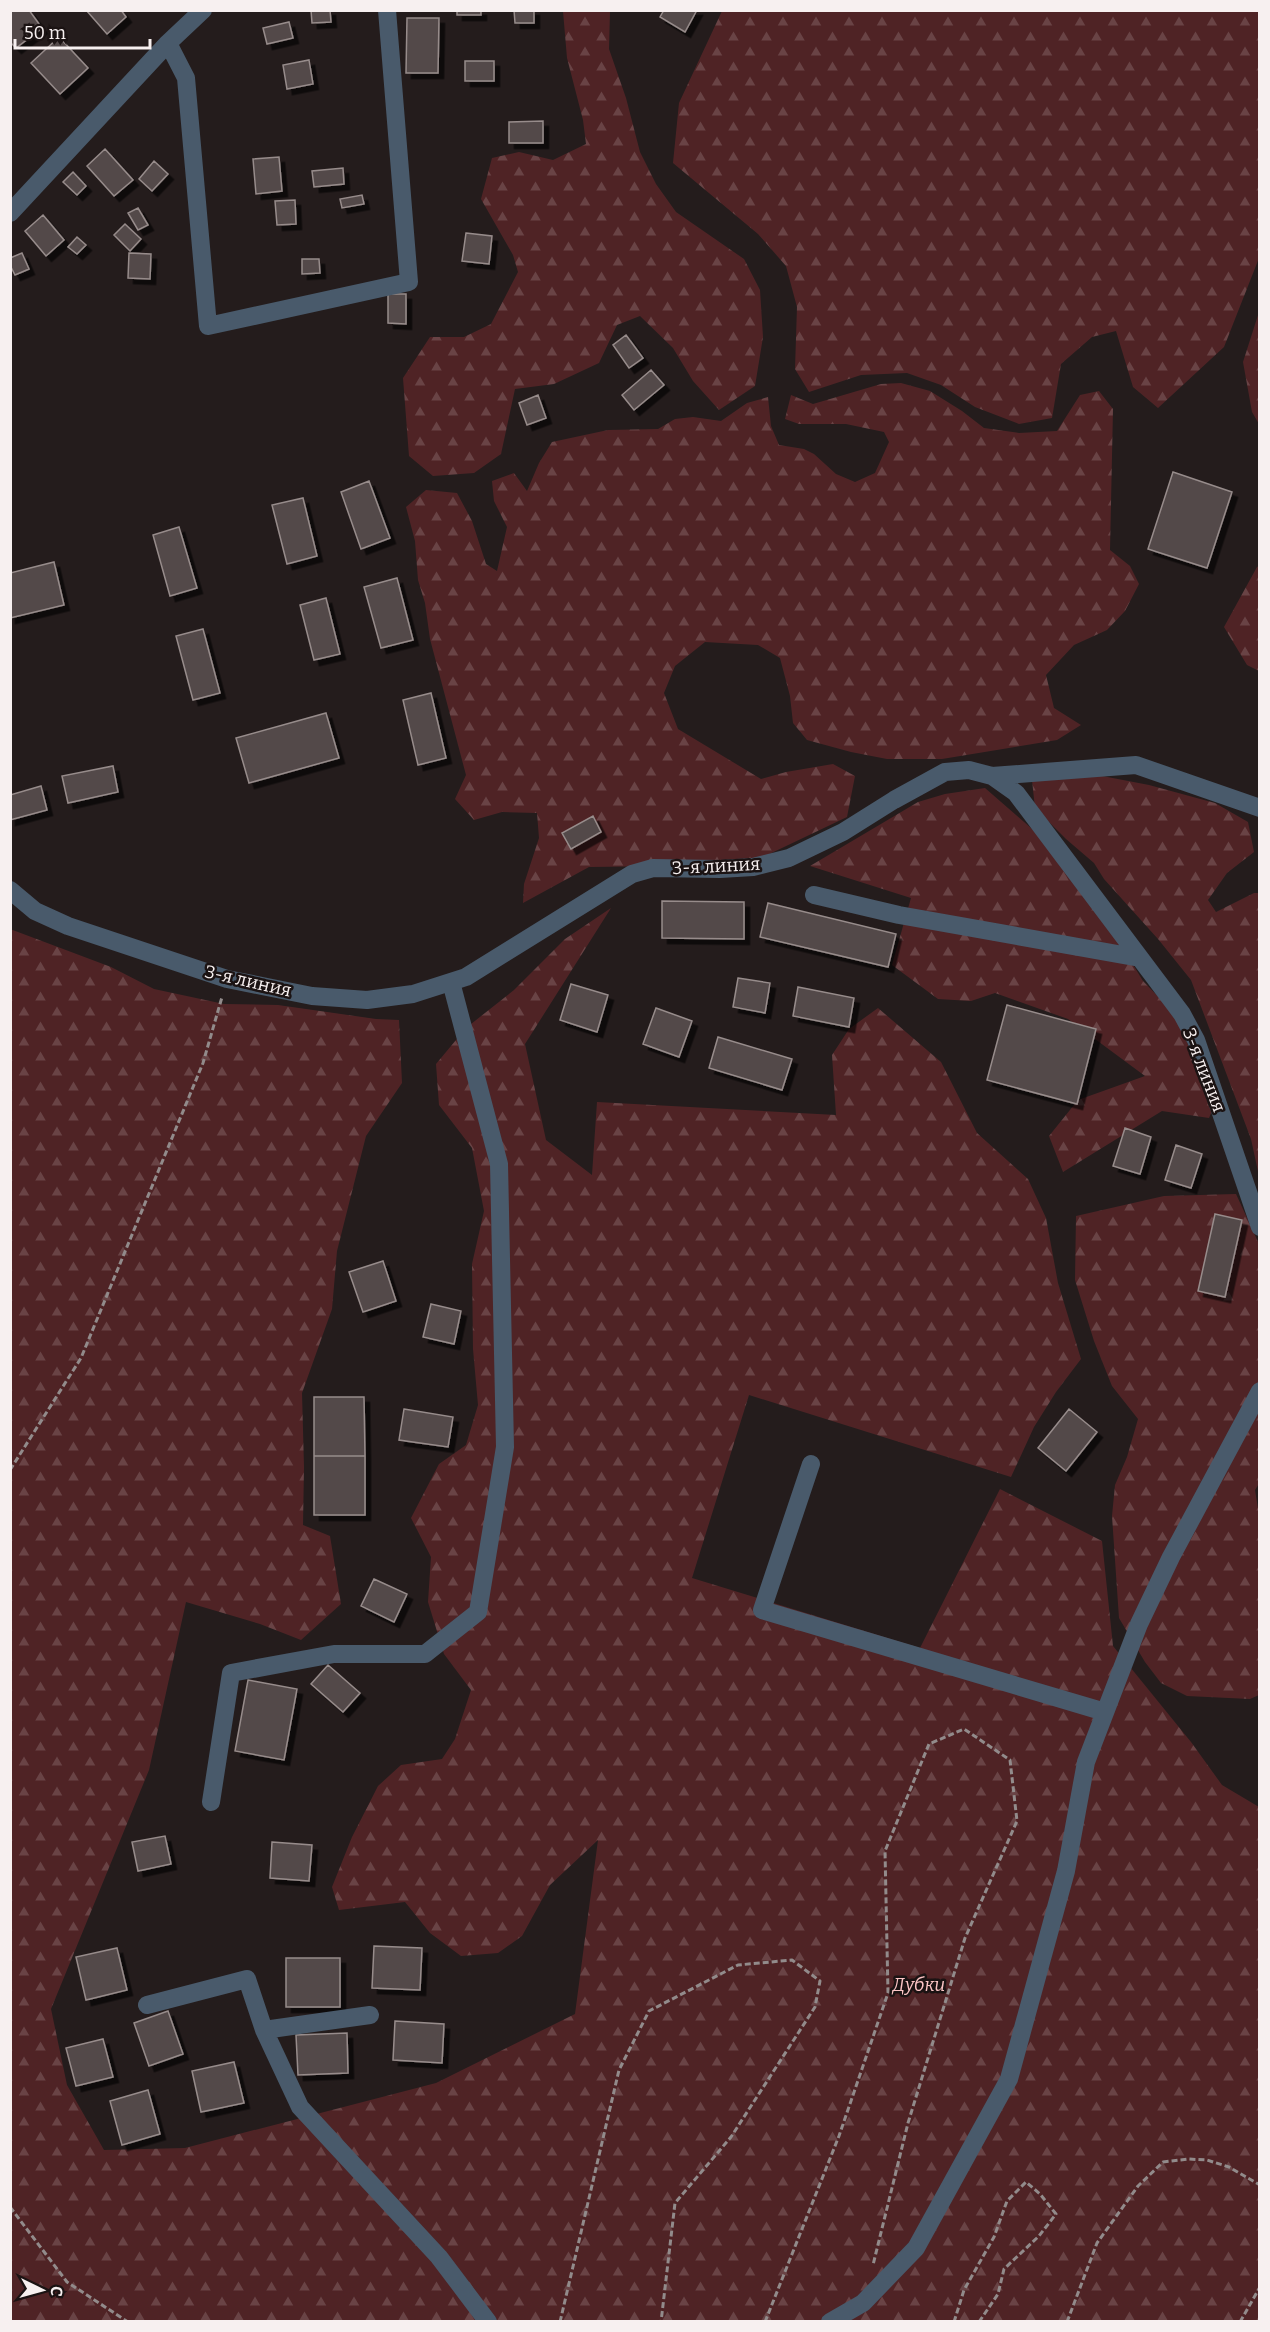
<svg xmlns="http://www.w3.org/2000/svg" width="1270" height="2332" font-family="Bitter,serif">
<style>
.forest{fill:url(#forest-firs)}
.building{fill:#534949;stroke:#978c8b;stroke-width:1.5;filter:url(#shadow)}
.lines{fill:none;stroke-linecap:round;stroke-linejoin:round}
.path{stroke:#928b8b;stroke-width:3;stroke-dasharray:6 3;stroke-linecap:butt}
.minor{stroke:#495a6b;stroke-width:18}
.labels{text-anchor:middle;stroke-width:5;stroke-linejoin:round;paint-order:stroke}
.street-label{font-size:18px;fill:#f7f0f0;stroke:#1b1313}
.park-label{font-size:18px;font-style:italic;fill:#fdc6c6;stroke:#1b1313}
</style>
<defs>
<pattern id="forest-firs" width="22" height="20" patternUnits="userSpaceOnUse" patternTransform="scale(1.5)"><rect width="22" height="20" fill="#4f2325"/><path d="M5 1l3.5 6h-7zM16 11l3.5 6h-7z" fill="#694345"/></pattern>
<filter id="shadow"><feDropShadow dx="5.5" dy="5.5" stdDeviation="0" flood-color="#0009"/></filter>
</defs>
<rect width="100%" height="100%" fill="#241c1c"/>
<!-- forest -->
<path class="forest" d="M 563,11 L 610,11 L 609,49 L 626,98 L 640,152 L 656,184 L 676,212 L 744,259 L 760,290 L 763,337 L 755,386 L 719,410 L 693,381 L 673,348 L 640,316 L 617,325 L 599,363 L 554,384 L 515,389 L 501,454 L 474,473 L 433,476 L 409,456 L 403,378 L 430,337 L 464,337 L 491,324 L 518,272 L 513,255 L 481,199 L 492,158 L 519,152 L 553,160 L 586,144 L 583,120 L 567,58 Z
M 722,11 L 1259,11 L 1259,258 L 1224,347 L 1158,408 L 1133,387 L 1116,331 L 1092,337 L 1061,364 L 1052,418 L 1019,424 L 975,407 L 941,385 L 907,373 L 861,375 L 809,392 L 795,369 L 797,307 L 786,266 L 758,234 L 673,163 L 679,103 Z
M 1259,312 L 1259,424 L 1252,412 L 1243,362 Z
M 901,383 L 930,391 L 962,411 L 984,428 L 1019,433 L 1057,431 L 1080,395 L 1099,391 L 1113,409 L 1110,550 L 1130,566 L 1139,584 L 1125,611 L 1107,630 L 1074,645 L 1046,675 L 1054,708 L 1081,725 L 1057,740 L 942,759 L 887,759 L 851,752 L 807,740 L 793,723 L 790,696 L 780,658 L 758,645 L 705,642 L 675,666 L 664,693 L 678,729 L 761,779 L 786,772 L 833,764 L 855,776 L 847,817 L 761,858 L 667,866 L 589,867 L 523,903 L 524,884 L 539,838 L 537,813 L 502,812 L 474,820 L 455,799 L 466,775 L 430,639 L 425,603 L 418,580 L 415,541 L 406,507 L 426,490 L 457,493 L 472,521 L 486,564 L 497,571 L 507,527 L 494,501 L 492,481 L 514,473 L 527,491 L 539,463 L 552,442 L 608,430 L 658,429 L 675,419 L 693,417 L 721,421 L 747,403 L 768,397 L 771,426 L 779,445 L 804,449 L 814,454 L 836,474 L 855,482 L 875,473 L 889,442 L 884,432 L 846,424 L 799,424 L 785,419 L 791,395 L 813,404 L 881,384 Z
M 1259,566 L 1260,566 L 1259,671 L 1247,665 L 1224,627 L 1257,567 Z
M 1097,775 L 1149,785 L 1215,803 L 1248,822 L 1254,852 L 1227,873 L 1208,900 L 1216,912 L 1254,893 L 1259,893 L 1259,1176 L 1251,1139 L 1191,980 L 1158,939 L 1104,879 L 1094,863 L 1066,839 L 1035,808 L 1032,780 Z
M 985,788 L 1031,828 L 1086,888 L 1143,981 L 1175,1014 L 1214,1106 L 1209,1118 L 1162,1111 L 1063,1172 L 1049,1136 L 1078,1100 L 1145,1076 L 1068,1019 L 995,993 L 971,1001 L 938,999 L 892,965 L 911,898 L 810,866 L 918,802 L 945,794 Z
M 611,908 L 525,1044 L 546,1140 L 592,1175 L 597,1102 L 836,1115 L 832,1055 L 849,1029 L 878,1008 L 941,1062 L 977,1133 L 1028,1179 L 1046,1218 L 1058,1283 L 1081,1359 L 1056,1392 L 1034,1427 L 1011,1477 L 749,1395 L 692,1578 L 920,1648 L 1000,1489 L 1102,1541 L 1113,1646 L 1191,1742 L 1222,1785 L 1259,1807 L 1259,2321 L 11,2321 L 10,929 L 111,967 L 154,989 L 224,1004 L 278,1005 L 376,1019 L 399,1020 L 402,1083 L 366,1136 L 337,1251 L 332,1309 L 302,1393 L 304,1467 L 303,1525 L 330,1536 L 341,1604 L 301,1640 L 260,1624 L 186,1602 L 149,1770 L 51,2009 L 67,2085 L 104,2150 L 185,2148 L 436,2083 L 575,2014 L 598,1840 L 550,1885 L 522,1936 L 498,1953 L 461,1956 L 430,1933 L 405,1902 L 339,1910 L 332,1887 L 352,1837 L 378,1786 L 401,1765 L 442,1759 L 455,1739 L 471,1690 L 444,1654 L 428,1602 L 431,1557 L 411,1518 L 439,1464 L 466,1445 L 478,1405 L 473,1349 L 472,1264 L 484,1211 L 472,1148 L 439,1105 L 436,1064 L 466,1028 L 514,990 L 565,939 Z
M 1236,1194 L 1259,1244 L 1260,1482 L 1255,1490 L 1260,1521 L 1259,1695 L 1250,1699 L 1187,1696 L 1161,1683 L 1145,1662 L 1119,1618 L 1112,1516 L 1115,1485 L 1127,1457 L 1138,1419 L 1112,1386 L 1094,1341 L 1075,1280 L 1076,1216 L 1164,1196 Z"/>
<!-- building -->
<path class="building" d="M 10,10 L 29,10 L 42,28 L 16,48 L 10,42 Z
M 86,10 L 121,10 L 126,17 L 107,34 Z
M 311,10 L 330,10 L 331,22 L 312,23 Z
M 457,10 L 481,10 L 481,15 L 457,15 Z
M 514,10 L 534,10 L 534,23 L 515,23 Z
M 664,10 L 697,10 L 685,32 L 660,17 Z
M 407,18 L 439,18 L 438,73 L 406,73 Z
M 289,22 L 293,38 L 267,44 L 263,28 Z
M 59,37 L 88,68 L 60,94 L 31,63 Z
M 309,60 L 313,84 L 287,89 L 283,65 Z
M 465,61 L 494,61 L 494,81 L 465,81 Z
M 543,121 L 543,143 L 509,143 L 509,122 Z
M 105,149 L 133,180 L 114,196 L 87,166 Z
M 279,157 L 282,191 L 256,194 L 253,159 Z
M 154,161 L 168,174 L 152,191 L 139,179 Z
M 343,168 L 344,184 L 314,187 L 312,171 Z
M 73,172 L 86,186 L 77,195 L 63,182 Z
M 362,195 L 364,204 L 342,208 L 340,199 Z
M 295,200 L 296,224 L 277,225 L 275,201 Z
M 138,208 L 148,225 L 138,230 L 128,213 Z
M 43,215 L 64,240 L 46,256 L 25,231 Z
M 125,224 L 141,239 L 130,251 L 114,235 Z
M 466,233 L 492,236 L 489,264 L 462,261 Z
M 77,237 L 86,245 L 77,254 L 68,247 Z
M 22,253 L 29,269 L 15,275 L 10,265 L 10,258 Z
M 129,253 L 151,254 L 150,279 L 128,278 Z
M 302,259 L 319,259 L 320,273 L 302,274 Z
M 388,294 L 406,294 L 406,324 L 388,323 Z
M 626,335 L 643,358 L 629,368 L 613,345 Z
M 651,370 L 664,385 L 634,410 L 622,395 Z
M 538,395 L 546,418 L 527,425 L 519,403 Z
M 1173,472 L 1232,492 L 1207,568 L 1148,549 Z
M 369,481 L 390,538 L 361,549 L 341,492 Z
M 303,498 L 317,556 L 287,564 L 272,505 Z
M 179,527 L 197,588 L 170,596 L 153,535 Z
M 54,562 L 64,605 L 10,618 L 10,573 Z
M 397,578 L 413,640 L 381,648 L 364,587 Z
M 326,598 L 340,654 L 314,660 L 300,605 Z
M 203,629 L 220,693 L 193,700 L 176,636 Z
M 431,693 L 446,758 L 418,765 L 403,700 Z
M 326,713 L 339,758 L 249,783 L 236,738 Z
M 113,766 L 118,792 L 68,803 L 62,776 Z
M 41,786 L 47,810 L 10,820 L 10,795 Z
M 593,816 L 601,832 L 571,849 L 562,833 Z
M 662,901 L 744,902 L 744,939 L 662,938 Z
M 768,903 L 896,934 L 888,967 L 760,937 Z
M 738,978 L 770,983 L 765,1013 L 733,1007 Z
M 571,984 L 608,995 L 597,1032 L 560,1020 Z
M 798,987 L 854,998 L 849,1027 L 793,1016 Z
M 1007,1005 L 1096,1029 L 1077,1104 L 987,1080 Z
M 656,1008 L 692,1021 L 679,1057 L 643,1044 Z
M 718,1037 L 792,1059 L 782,1090 L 709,1068 Z
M 1125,1128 L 1151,1137 L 1140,1174 L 1113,1166 Z
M 1176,1145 L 1202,1154 L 1191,1188 L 1165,1180 Z
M 1215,1214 L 1242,1220 L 1225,1297 L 1198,1291 Z
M 383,1261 L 396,1301 L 363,1312 L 349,1272 Z
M 431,1304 L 461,1311 L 454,1344 L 423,1337 Z
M 314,1397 L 364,1397 L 365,1456 L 314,1456 Z
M 404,1409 L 453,1417 L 448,1447 L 399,1440 Z
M 1069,1409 L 1097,1432 L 1066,1471 L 1038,1448 Z
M 314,1456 L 365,1456 L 365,1515 L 314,1515 Z
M 374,1579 L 407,1594 L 394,1622 L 361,1606 Z
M 328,1665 L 360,1693 L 343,1712 L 311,1684 Z
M 248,1680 L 297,1689 L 284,1760 L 235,1751 Z
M 165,1836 L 171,1864 L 138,1871 L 132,1842 Z
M 272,1842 L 312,1845 L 309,1881 L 270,1878 Z
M 374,1946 L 422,1948 L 420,1990 L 372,1988 Z
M 117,1948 L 127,1990 L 86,2000 L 76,1957 Z
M 286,1958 L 340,1958 L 340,2007 L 286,2007 Z
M 168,2011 L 183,2054 L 149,2066 L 134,2023 Z
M 395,2021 L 444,2024 L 442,2063 L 393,2060 Z
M 347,2033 L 348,2073 L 298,2075 L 296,2035 Z
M 103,2039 L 113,2077 L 76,2086 L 66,2048 Z
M 234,2062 L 244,2103 L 201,2112 L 192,2071 Z
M 148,2090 L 160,2134 L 122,2145 L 110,2101 Z"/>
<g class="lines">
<!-- path -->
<path class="path" d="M 10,1470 L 81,1358 L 203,1063 L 222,997
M 10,2207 L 67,2282 L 128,2322
M 560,2322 L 619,2070 L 649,2011 L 738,1965 L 792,1960 L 820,1981 L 815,2007 L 731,2137 L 675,2203 L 661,2322
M 765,2322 L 839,2136 L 888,1993 L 885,1851 L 929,1744 L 964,1729 L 1010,1760 L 1017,1821 L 965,1938 L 908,2123 L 873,2265
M 954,2322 L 964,2290 L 994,2237 L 1007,2201 L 1026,2182 L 1040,2194 L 1056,2214 L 1039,2236 L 1004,2269 L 998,2294 L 979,2322
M 1067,2322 L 1097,2243 L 1138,2186 L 1163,2162 L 1188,2159 L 1207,2160 L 1229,2167 L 1260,2185
M 1240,2322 L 1260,2287"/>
<!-- minor -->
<path class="minor" d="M 168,43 L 186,78 L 208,326 L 409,282 L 387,10
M 10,213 L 168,43 L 203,10
M 992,776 L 1136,765 L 1260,808
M 10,890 L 35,911 L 68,926 L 227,979 L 312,996 L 367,1000 L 413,994 L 466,977 L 632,874 L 653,868 L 720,869 L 753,867 L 789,858 L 843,832 L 894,800 L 945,772 L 969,770 L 992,776 L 1016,793 L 1182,1014 L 1196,1040 L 1260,1227
M 814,895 L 899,915 L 1140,958
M 811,1464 L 762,1610 L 1105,1712
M 211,1802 L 231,1673 L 334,1654 L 425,1654 L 478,1612 L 505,1447 L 499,1164 L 451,982
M 147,2005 L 247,1979 L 264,2030
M 370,2015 L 264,2030 L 300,2107 L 439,2257 L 488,2322
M 830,2322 L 863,2303 L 916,2248 L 1009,2079 L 1066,1871 L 1086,1762 L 1139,1624 L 1171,1557 L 1260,1391"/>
</g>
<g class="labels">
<!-- street labels -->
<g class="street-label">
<text transform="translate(716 866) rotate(-3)" y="6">3-я линия</text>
<text transform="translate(248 981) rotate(13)" y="6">3-я линия</text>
<text transform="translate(1204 1070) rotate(69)" y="6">3-я линия</text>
</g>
<!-- park labels -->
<g class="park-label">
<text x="919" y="1991">Дубки</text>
</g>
</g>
<!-- border -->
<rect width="1270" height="2332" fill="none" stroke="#f7f0f0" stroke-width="24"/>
<!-- north arrow -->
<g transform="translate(42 2290) rotate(95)" stroke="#1b1313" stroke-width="4.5" paint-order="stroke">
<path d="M0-4.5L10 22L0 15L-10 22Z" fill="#f7f0f0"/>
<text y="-9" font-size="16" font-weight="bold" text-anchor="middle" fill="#f7f0f0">С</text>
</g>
<!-- scale -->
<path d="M15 39v9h135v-9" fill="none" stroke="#f7f0f0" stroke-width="3"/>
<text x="24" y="39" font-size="18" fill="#f7f0f0" stroke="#1b1313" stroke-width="4.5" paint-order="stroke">50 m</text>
</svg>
